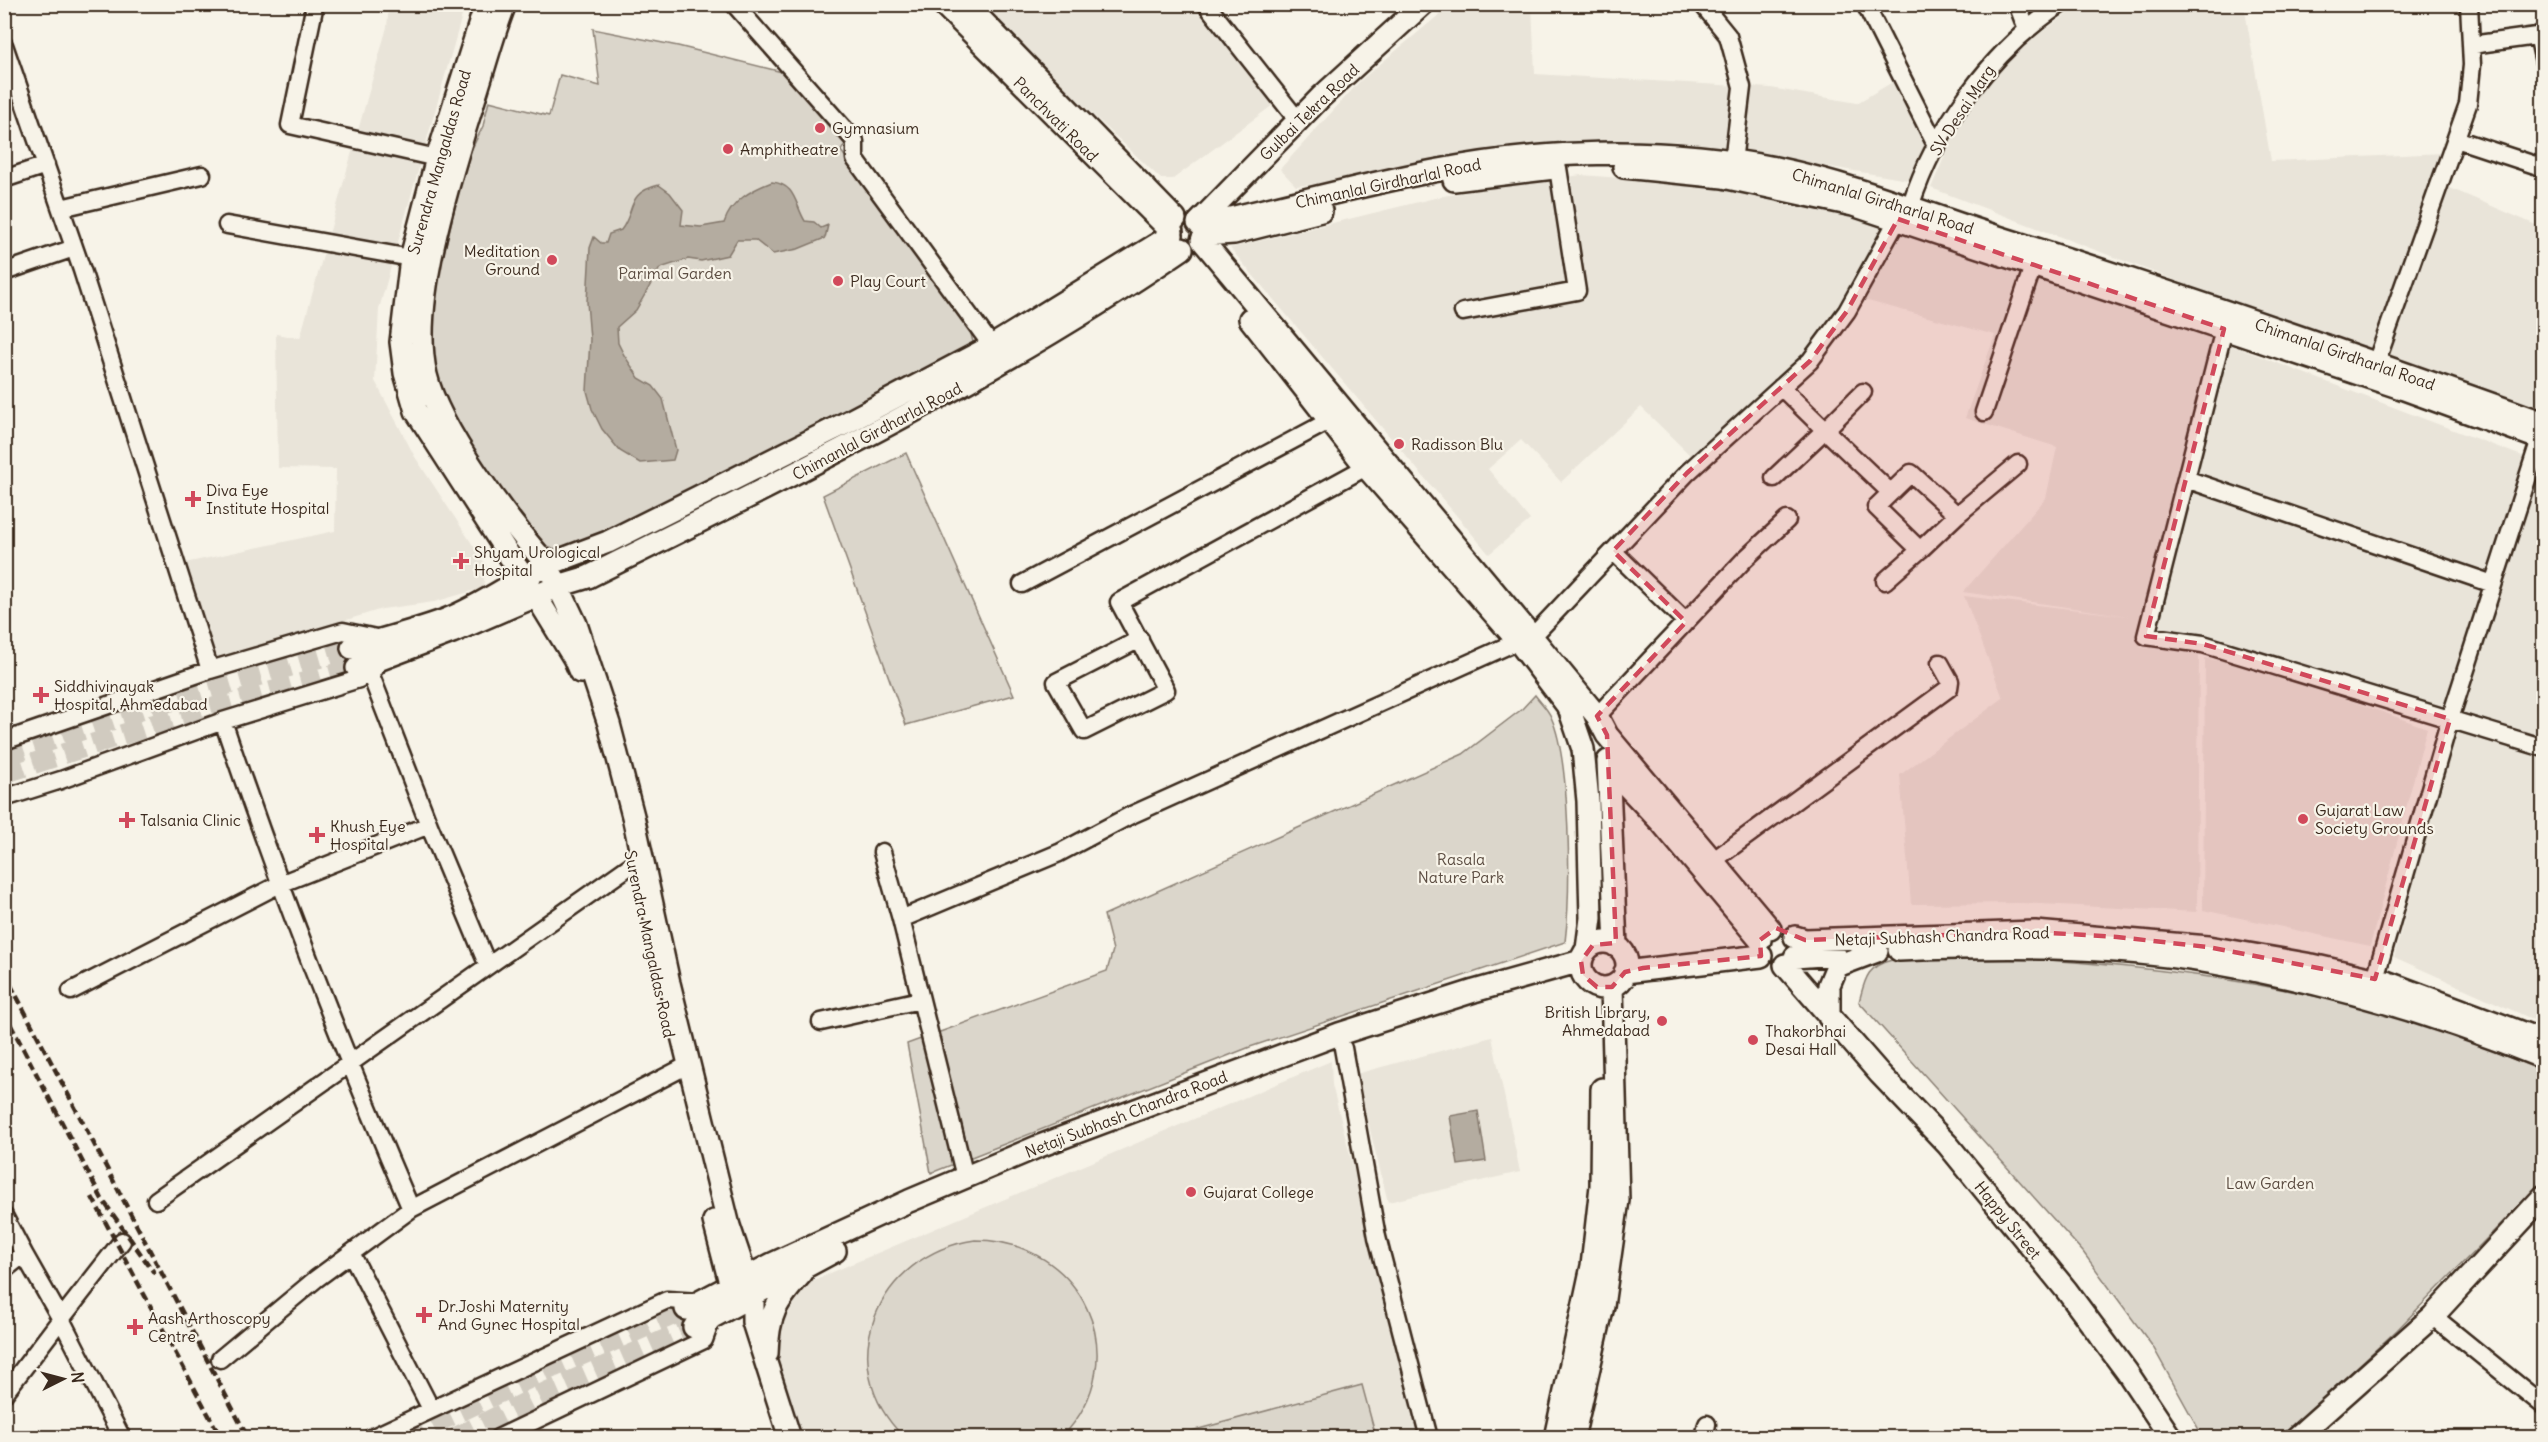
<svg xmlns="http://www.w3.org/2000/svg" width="2548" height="1442" font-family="Delius,sans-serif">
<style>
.built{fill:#e9e4d9}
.green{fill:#dbd6cb;stroke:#8b8074;stroke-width:1.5}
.water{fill:#b4aca0;stroke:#84786c;stroke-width:1.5}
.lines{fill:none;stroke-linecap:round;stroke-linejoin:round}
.major-tunnel{stroke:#d1cbc0;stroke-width:21;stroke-dasharray:21 10;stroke-linecap:butt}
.minor-casing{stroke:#3b2a1e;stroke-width:21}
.major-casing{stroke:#3b2a1e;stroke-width:26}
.minor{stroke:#f7f3e8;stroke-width:16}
.major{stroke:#f7f3e8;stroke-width:21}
.rail{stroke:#3b2a1e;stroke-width:4.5;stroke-dasharray:9 4.5;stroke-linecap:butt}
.marked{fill:#d1495b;fill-opacity:0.2;stroke:#d1495b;stroke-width:4.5;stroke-dasharray:12 8;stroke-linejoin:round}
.poi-dot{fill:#d1495b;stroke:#f7f3e8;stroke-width:2}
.labels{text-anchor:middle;stroke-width:4.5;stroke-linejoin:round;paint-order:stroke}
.street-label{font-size:16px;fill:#3b2a1e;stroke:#f7f3e8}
.poi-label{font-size:16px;fill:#3b2a1e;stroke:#f7f3e8;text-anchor:start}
.park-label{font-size:16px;fill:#5b4c41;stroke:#f7f3e8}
</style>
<rect width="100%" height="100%" fill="#f7f3e8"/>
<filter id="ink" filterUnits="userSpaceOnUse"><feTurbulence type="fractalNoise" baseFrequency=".0167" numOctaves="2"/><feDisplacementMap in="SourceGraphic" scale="12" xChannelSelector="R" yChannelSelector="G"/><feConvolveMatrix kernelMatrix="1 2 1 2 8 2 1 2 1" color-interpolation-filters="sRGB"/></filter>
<g filter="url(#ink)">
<!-- built -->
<path class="built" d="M 1452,4 L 1532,5 L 1535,74 L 1771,88 L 1857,103 L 1896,80 L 1933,146 L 1914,181 L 1676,141 L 1296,186 L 1280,169 L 1361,80 Z
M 389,5 L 465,5 L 379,309 L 375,381 L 415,457 L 486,565 L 483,588 L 434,602 L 382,609 L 217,660 L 185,563 L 335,531 L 336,469 L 278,468 L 276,334 L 300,338 L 387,27 Z
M 977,5 L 1192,5 L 1277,102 L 1173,179 L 1161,179 Z
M 2079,5 L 2244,5 L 2271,161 L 2444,153 L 2436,182 L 2543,228 L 2543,419 L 1931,188 L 1952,139 L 1980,93 L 2008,57 Z
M 1581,175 L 1730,186 L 1889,224 L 1841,307 L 1803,359 L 1694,459 L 1641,407 L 1561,482 L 1521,440 L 1488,469 L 1530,520 L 1489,554 L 1230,248 L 1443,196 Z
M 1901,231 L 2230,345 L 2543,464 L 2543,1024 L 2394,957 L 2455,731 L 2204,639 L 2144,630 L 2142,618 L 2140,647 L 2199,653 L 2197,912 L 2022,903 L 1911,904 L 1900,775 L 2003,698 L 1964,596 L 2128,616 L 1963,592 L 2046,498 L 2057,447 L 1965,418 L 1995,335 L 1864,300 Z
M 2205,658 L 2255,666 L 2427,728 L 2370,946 L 2203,910 Z
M 1492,1037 L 1520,1172 L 1388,1202 L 1356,1074 Z
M 1331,1061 L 1332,1085 L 1423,1437 L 800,1437 L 758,1308 L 769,1299 Z"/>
<!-- green -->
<path class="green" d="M 593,29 L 678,46 L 782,72 L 793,81 L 846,142 L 841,151 L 969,326 L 974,346 L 622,526 L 559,550 L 546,547 L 536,540 L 485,484 L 425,355 L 425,333 L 466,161 L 483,126 L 489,101 L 549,116 L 560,75 L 600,86 Z
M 906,453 L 1014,695 L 906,725 L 823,495 Z
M 1535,695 C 1540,702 1548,709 1551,717 C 1571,761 1571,893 1565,942 L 1250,1047 L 931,1173 L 907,1044 L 1107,971 L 1113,950 L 1104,915 L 1463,754 L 1522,709 Z
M 2006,957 C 2146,966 2281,981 2415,1022 C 2459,1036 2501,1055 2543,1071 L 2543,1181 L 2397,1330 L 2281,1437 L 2203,1437 L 2153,1347 L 2083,1252 L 1859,1002 C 1865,980 1866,966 1892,960 Z
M 975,1240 C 1082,1240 1138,1358 1062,1437 L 904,1437 C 830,1365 877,1254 975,1240 Z
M 1362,1385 L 1376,1437 L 1169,1437 Z"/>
<!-- water -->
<path class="water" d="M 772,182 C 796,184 795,205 805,221 L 814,222 L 821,228 L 828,225 L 825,238 L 798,249 L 773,254 L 755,240 L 737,240 L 728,255 L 701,261 L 688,259 L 660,268 L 636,310 L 617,327 L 618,343 L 624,355 L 639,378 L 653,386 L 663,399 L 676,450 L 673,460 L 640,463 L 620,451 L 602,429 L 592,409 L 587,391 L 590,339 L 587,302 L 590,248 L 594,237 L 601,243 L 606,243 L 609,234 L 621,230 C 636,211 625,193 659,185 L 670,193 L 683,210 L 681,225 L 701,227 L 724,223 C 731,201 751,190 772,182 Z
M 1478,1111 L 1486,1161 L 1458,1165 L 1450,1116 Z"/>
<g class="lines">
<!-- major-tunnel -->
<path class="major-tunnel" d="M 4,756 L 147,708 L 352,648
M 4,773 L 152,725 L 357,668
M 404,1438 L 542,1372 L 686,1309
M 455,1438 L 549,1391 L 694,1327"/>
<defs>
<path id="minor" d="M 315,4 L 290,125 L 437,158
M 734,4 L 855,141 L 855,159 L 992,346
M 1206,4 L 1292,113
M 1702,4 L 1728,36 L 1742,87 L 1733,162
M 1865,4 L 1937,147
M 2017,4 L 2027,30
M 2538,35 L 2544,62
M 4,45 L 82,270 L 210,670
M 2471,45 L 2544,35
M 2456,139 L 2544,168
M 4,179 L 46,165
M 1910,207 C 1936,127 1991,51 2061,4
M 61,208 L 202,175
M 227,225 L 411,258
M 4,272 L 74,248
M 1463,312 L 1577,291 L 1558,168
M 2224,329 L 2146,636 L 2203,644 L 2544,748
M 2376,363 L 2468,104 L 2472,65 L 2469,4
M 1863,392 L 1825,430 L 1890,492
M 1984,412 L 2033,266
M 1911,473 L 1957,515 L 1920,550 L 1876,507 Z
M 1774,478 L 1825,430 L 1781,387
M 2186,479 L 2493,584
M 1957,515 L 2018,464
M 1613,551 L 1686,622
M 1885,581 L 1920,550
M 1022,584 L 1329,421
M 1532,637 L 1687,473 L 1810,361 L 1847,311 L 1898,219
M 1140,639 L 1056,682 L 1084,731 L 1166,690 L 1119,602 L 1366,467
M 1597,716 L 1745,559 L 1787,520
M 223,721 C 279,887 342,1049 411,1209
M 4,741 L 210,670 L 343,631 L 381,639
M 4,798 L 61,780 L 223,721 L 359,679 L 376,667
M 429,825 L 488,966
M 882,852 L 901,919
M 1714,860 L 1949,688 L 1950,681 L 1940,663
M 2375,979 L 2450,719 L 2540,439
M 71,991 L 280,884 L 429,825 L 370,673
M 821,1022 L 920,1000
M 1343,1048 L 1377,1237 L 1429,1438
M 965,1177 L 901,919 L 1059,853 L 1129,816 L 1518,641
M 156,1200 L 634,863
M 4,1216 L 24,1254
M 351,1253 L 431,1409
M 4,1270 L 24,1254 L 61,1319 L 4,1394
M 2433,1316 L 2544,1406
M 220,1359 L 316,1279 L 411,1209 L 690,1064
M 122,1438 L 61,1319 L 122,1241
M 371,1438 L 667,1300 L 699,1302
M 498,1438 L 704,1340 L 712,1318
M 1704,1438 L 1707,1424"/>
<path id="major" d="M 505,4 C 494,31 487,59 478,87 C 455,162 408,299 426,375 C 439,430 509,522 547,565 L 608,542 L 846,423 L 992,346 L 1172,235
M 943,4 L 1172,232
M 966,4 L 1175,219
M 1624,167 L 1723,177 L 1853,205 L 2404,389 L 2544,440
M 1454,180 L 1554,168
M 1198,223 L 1321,97 L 1423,4
M 1200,225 C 1326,197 1448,158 1578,154 C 1645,151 1714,156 1780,169 C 1860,186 1936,218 2014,242 C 2192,298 2368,360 2544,423
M 1205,235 L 1234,233 L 1321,211
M 1202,240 L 1532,637 L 1597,716 L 1607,735 L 1770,929
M 1250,319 L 1366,467 L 1518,641 L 1569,708 L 1583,749 L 1588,801 L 1591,918 L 1587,949
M 352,648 C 383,639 415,631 445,620 C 482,606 513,582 547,565 L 558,586 L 536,596 L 523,577 L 416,411 L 405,373 L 401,342 L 411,258 L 437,158 L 486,4
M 357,668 L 452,632 L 536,596 L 574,658 L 580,672
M 1608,761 L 1616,946
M 1609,767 L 1661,822 L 1760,940
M 1795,937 L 1805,940 L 2035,932 L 2208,947 L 2312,965 L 2386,982 L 2544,1041
M1581 965a23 23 0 1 1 46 0a23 23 0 1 1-46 0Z
M 1899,950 C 2001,946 2107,945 2208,962 C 2324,981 2435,1014 2544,1058
M 1795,957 L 1835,954
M 1785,965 L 1880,1074 L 1948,1145 L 2067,1291 L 2127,1372 L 2171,1438
M 1625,972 L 1761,956
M 1829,1017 L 1829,985 L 1837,966 L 1877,951
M 714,1221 L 734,1298
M 686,1309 L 772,1264 L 909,1201 L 1037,1147 L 1339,1034 L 1474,991 L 1581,961
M 694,1327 L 835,1251
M 767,1354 C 768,1314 776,1302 802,1273
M 790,1438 L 753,1322 L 753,1297 L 729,1226 L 669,983 L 633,816 L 609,724 L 576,624 L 558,586 L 588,577 C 791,476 994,378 1182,249
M 1555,1438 L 1592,1266 L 1601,1186 L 1602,1089
M 1573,1438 L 1603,1306 L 1618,1200 L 1612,987
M 2296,1438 L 2433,1316 L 2544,1196"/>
</defs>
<!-- minor casing -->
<use href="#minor" class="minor-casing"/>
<!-- major casing -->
<use href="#major" class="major-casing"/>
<!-- minor -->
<use href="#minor" class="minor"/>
<!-- major -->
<use href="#major" class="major"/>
<!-- rail -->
<path class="rail" d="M 4,972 L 248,1438
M 4,1012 L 102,1199 L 155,1274
M 92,1197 L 221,1438"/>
</g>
</g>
<!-- marked area -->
<path class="marked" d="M 1898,219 L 2224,329 L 2146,636 L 2203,644 L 2450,719 L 2375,979 L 2208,947 L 2117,937 L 2035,932 L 1805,940 L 1776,928 L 1760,940 L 1761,956 L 1643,968 L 1625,972 L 1612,987 L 1597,987 L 1583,975 L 1581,961 L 1593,945 L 1616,943 L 1607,735 L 1597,716 L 1686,622 L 1613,551 L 1687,473 L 1810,361 L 1847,311 Z"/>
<!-- markers -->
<g class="poi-dot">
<circle cx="820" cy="128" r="6"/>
<circle cx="728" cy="149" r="6"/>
<circle cx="552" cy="260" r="6"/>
<circle cx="838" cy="281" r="6"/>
<circle cx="1399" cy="444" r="6"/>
<path d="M190 490h6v6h6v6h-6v6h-6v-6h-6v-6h6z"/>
<path d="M458 552h6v6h6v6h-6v6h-6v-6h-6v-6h6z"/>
<path d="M38 686h6v6h6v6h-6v6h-6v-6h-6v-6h6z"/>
<circle cx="2303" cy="819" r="6"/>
<path d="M124 811h6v6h6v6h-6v6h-6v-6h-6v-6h6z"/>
<path d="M314 826h6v6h6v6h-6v6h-6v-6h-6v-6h6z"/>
<circle cx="1662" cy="1021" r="6"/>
<circle cx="1753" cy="1040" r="6"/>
<circle cx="1191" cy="1192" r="6"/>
<path d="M421 1306h6v6h6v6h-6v6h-6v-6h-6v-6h6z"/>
<path d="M132 1318h6v6h6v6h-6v6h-6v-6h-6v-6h6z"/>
</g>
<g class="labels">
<!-- street labels -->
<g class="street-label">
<text transform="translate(1962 110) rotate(-57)" y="6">SV Desai Marg</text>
<text transform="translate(1309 112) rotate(-44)" y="6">Gulbai Tekra Road</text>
<text transform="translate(1056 119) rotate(45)" y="6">Panchvati Road</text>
<text transform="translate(439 162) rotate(-74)" y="6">Surendra Mangaldas Road</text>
<text transform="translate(1388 183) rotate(-12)" y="6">Chimanlal Girdharlal Road</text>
<text transform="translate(1883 201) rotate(17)" y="6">Chimanlal Girdharlal Road</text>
<text transform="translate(2345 354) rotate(19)" y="6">Chimanlal Girdharlal Road</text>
<text transform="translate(877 431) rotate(-28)" y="6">Chimanlal Girdharlal Road</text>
<text transform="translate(1942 936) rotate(-2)" y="6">Netaji Subhash Chandra Road</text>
<text transform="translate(650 944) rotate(78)" y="6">Surendra Mangaldas Road</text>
<text transform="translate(1126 1114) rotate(-21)" y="6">Netaji Subhash Chandra Road</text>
<text transform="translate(2008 1220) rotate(51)" y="6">Happy Street</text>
</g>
<!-- poi labels -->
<g class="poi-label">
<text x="832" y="134">Gymnasium</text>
<text x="740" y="155">Amphitheatre</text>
<text x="540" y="257" text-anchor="end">Meditation<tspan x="540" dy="18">Ground</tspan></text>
<text x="850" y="287">Play Court</text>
<text x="1411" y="450">Radisson Blu</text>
<text x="206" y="496">Diva Eye<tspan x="206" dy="18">Institute Hospital</tspan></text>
<text x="474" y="558">Shyam Urological<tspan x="474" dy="18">Hospital</tspan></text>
<text x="54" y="692">Siddhivinayak<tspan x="54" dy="18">Hospital, Ahmedabad</tspan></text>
<text x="2315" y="816">Gujarat Law<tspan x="2315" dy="18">Society Grounds</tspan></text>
<text x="140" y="826">Talsania Clinic</text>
<text x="330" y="832">Khush Eye<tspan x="330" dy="18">Hospital</tspan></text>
<text x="1650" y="1018" text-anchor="end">British Library,<tspan x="1650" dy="18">Ahmedabad</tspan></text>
<text x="1765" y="1037">Thakorbhai<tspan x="1765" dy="18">Desai Hall</tspan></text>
<text x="1203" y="1198">Gujarat College</text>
<text x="438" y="1312">Dr.Joshi Maternity<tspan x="438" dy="18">And Gynec Hospital</tspan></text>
<text x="148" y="1324">Aash Arthoscopy<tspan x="148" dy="18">Centre</tspan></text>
</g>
<!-- park labels -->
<g class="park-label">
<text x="675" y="279">Parimal Garden</text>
<text x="1461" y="865">Rasala<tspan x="1461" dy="18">Nature Park</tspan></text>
<text x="2270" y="1189">Law Garden</text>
</g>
</g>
<!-- margin -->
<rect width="2548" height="1442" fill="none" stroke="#f7f3e8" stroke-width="24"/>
<rect x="12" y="12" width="2524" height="1418" fill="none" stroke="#3b2a1e" stroke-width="2" filter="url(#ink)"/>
<!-- north arrow -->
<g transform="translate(63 1379) rotate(84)" stroke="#f7f3e8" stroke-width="4.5" paint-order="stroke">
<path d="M0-4.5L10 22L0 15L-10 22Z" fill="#3b2a1e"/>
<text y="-9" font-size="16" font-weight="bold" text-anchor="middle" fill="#3b2a1e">N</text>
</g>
</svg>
